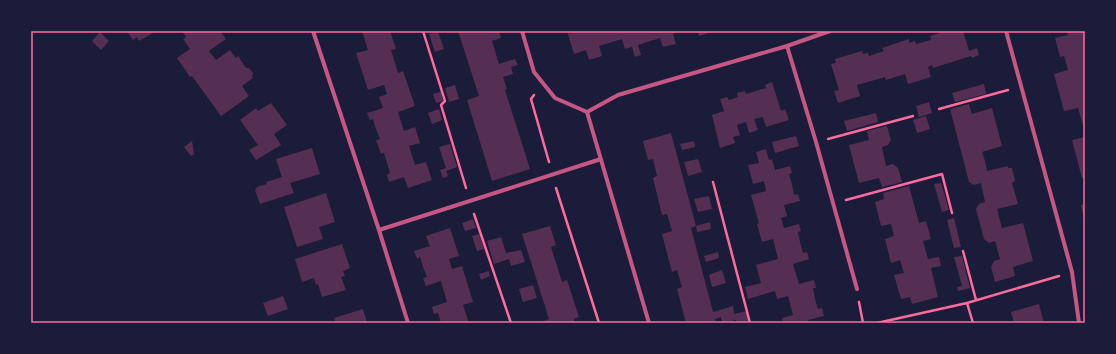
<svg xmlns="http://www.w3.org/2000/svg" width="1116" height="354" font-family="'Fira Sans',sans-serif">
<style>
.building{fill:#542f53}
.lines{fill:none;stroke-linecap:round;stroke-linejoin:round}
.path{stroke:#ff6b9d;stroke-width:2.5}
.minor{stroke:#c65784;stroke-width:4}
.neatline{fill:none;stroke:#ff6b9d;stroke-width:1.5}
</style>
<rect width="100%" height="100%" fill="#1b1b3a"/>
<!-- building -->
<path class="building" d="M 127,31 L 156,31 L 139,41 L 137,37 L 133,40 Z
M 182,31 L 220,31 L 226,39 L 209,51 L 216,60 L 230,50 L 236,58 L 238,56 L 246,68 L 249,68 L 253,73 L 252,76 L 253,78 L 242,86 L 249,96 L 221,116 L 192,76 L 190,77 L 177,58 L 190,49 L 183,39 L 186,37 Z
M 362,31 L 390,31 L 396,49 L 391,50 L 398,73 L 403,71 L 415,106 L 398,112 L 404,131 L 415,127 L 420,143 L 409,146 L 415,165 L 426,162 L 432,180 L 408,188 L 404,177 L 389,182 L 387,175 L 390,173 L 384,153 L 381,154 L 376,140 L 380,139 L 376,129 L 373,119 L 370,120 L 367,113 L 383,108 L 379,97 L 387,94 L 384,85 L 368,90 L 356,53 L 368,50 Z
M 458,31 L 499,31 L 501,38 L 492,41 L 499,64 L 515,59 L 518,65 L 511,67 L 513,74 L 503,77 L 507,89 L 505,90 L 530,169 L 492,181 L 467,100 L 479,96 Z
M 567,31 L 680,31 L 673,34 L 676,44 L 663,47 L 660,38 L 638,45 L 641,55 L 635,57 L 632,47 L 625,49 L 622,39 L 599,46 L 602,56 L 589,60 L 586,50 L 574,54 Z
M 698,31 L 711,31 L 712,32 L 699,36 Z
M 946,31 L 963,31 L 969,51 L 977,48 L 979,55 L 972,58 L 971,56 L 933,68 L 932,65 L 928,67 L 931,77 L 908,84 L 905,74 L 886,80 L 885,77 L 857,85 L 860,96 L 838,103 L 834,91 L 839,90 L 831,64 L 836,63 L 835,59 L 862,51 L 863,54 L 868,53 L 869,56 L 884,51 L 882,48 L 909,39 L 909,43 L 915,41 L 916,44 L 931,40 L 930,36 Z
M 1067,31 L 1085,31 L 1085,132 L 1078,108 L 1064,111 L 1054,74 L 1068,70 L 1064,56 L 1060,57 L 1055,38 L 1068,35 Z
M 100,32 L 109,41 L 101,50 L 92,41 Z
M 438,32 L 444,49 L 435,52 L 429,34 Z
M 772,82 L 781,111 L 785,109 L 789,120 L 766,127 L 763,117 L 754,119 L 758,130 L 749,133 L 746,122 L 737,125 L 740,135 L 733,137 L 735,143 L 720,148 L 712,115 L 724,111 L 720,99 L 727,97 L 729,100 L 738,97 L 737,93 L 745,91 L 746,94 L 766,88 L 765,85 Z
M 984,84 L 986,94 L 955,102 L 952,93 Z
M 455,85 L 459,99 L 449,102 L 445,88 Z
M 441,92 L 443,101 L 436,103 L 433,94 Z
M 929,102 L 932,113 L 919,117 L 916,106 Z
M 271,103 L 287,125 L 274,134 L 281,145 L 256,160 L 249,150 L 258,145 L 240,120 L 256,108 L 258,111 Z
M 969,104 L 972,114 L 992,108 L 1002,146 L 982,152 L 985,161 L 987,171 L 1008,166 L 1008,168 L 1012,168 L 1015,181 L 1012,183 L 1018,204 L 997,209 L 1002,228 L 1023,223 L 1033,261 L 1013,267 L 1015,276 L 995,282 L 991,267 L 994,261 L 1000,259 L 995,241 L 989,243 L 984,239 L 976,209 L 979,204 L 985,202 L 981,183 L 974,185 L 969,182 L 950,109 Z
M 439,109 L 442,120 L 432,124 L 428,113 Z
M 876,113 L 878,122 L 847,131 L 844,121 Z
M 926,116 L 930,129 L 917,133 L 913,120 Z
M 887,126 L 891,140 L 888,145 L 882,147 L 886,166 L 893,164 L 898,168 L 902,182 L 882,187 L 879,178 L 859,183 L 849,145 L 869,140 L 867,131 Z
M 671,133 L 696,226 L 691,228 L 713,312 L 733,306 L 734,314 L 747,311 L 750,323 L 737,323 L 736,320 L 722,323 L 721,317 L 715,319 L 716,323 L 686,323 L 677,289 L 682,287 L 677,270 L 672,272 L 662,234 L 672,231 L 667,214 L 662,215 L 653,178 L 657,176 L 653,159 L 648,160 L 643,141 Z
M 796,136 L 799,146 L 775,153 L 772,142 Z
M 1085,137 L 1085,177 L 1082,178 L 1072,140 Z
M 192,141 L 194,154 L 191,156 L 184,147 Z
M 694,141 L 695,147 L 682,150 L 680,144 Z
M 450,144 L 457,167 L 446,171 L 448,176 L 443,178 L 440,170 L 446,168 L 439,147 Z
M 312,148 L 320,174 L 290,183 L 294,193 L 260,204 L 255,190 L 257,187 L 267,184 L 266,182 L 282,177 L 276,159 Z
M 766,149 L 769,160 L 772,159 L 775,170 L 790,166 L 792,173 L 789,174 L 792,184 L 794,195 L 798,194 L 800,201 L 784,205 L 787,216 L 781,218 L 784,228 L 799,224 L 801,231 L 798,232 L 800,242 L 803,253 L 807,252 L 809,259 L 793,264 L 799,284 L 814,280 L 816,288 L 813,288 L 815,299 L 818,309 L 822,308 L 824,316 L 808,320 L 809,323 L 783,323 L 782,318 L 793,315 L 788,296 L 777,299 L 775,291 L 748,299 L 745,287 L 761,283 L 756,265 L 778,259 L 773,239 L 762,242 L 757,224 L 759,223 L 751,195 L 766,191 L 764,181 L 753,184 L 748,165 L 759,163 L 756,152 Z
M 698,159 L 702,172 L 688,176 L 684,162 Z
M 941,183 L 949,210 L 942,212 L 934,184 Z
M 909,186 L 919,223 L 926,221 L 931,239 L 923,241 L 928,259 L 939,257 L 941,266 L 931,268 L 938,297 L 912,304 L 910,297 L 901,299 L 894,275 L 904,273 L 900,260 L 891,263 L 885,239 L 894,236 L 891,224 L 881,226 L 875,202 L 884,199 L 883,193 Z
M 326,193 L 335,222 L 319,227 L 323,239 L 297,247 L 284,207 Z
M 709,196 L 712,209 L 698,212 L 694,199 Z
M 1085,204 L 1085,220 L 1084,220 L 1081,205 Z
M 954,218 L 961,247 L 954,248 L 947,220 Z
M 473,219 L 476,228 L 465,231 L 462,223 Z
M 710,222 L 711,229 L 697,232 L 696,226 Z
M 550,226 L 556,245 L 551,247 L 562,282 L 567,280 L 579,317 L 574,319 L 575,323 L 538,323 L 549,319 L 522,234 Z
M 450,228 L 459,256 L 449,259 L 452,269 L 462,266 L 473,302 L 463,305 L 469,323 L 441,323 L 438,313 L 434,314 L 432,307 L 447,302 L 441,281 L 426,286 L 423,278 L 427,277 L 423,267 L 420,257 L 417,259 L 414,251 L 430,246 L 426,236 Z
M 479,234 L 484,249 L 477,251 L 472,236 Z
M 501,237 L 506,253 L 521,250 L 525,262 L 511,266 L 509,259 L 494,264 L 487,241 Z
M 342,244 L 350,268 L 343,271 L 345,276 L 341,277 L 346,290 L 322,297 L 318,284 L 316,285 L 314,278 L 302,282 L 295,259 Z
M 718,252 L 719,258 L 706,262 L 704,256 Z
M 962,256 L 970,288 L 958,291 L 957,287 L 962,286 L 954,257 Z
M 722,270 L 726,283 L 712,287 L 709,275 Z
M 489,271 L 490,276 L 481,280 L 479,274 Z
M 533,285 L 537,298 L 523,302 L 519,289 Z
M 283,296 L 288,309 L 268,316 L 263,303 Z
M 1039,304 L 1044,323 L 1014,323 L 1011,312 Z
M 363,309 L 367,323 L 336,323 L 334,318 Z"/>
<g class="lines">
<!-- path -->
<path class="path" d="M 423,31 L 445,101 L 441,105 L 466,188
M 534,95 L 531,99 L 549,162
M 939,109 L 1008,90
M 828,139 L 913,116
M 713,182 L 750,323
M 556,188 L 599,323
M 846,200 L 942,174 L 952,213
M 474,214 L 511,323
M 963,251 L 976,300
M 859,302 L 863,323
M 967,303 L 973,323
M 877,323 L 967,303 L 1059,276"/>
<!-- minor -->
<path class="minor" d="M 313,31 L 379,230 L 408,323
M 522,31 L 534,72 L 555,98 L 587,112 L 649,323
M 1006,31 L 1072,272 L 1079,323
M 787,46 L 816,142 L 857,289
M 587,112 L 618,95 L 787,46 L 830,31
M 379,230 L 601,159"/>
</g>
<!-- border -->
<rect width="1116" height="354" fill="none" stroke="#1b1b3a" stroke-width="64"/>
<rect x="32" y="32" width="1052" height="290" class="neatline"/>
</svg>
